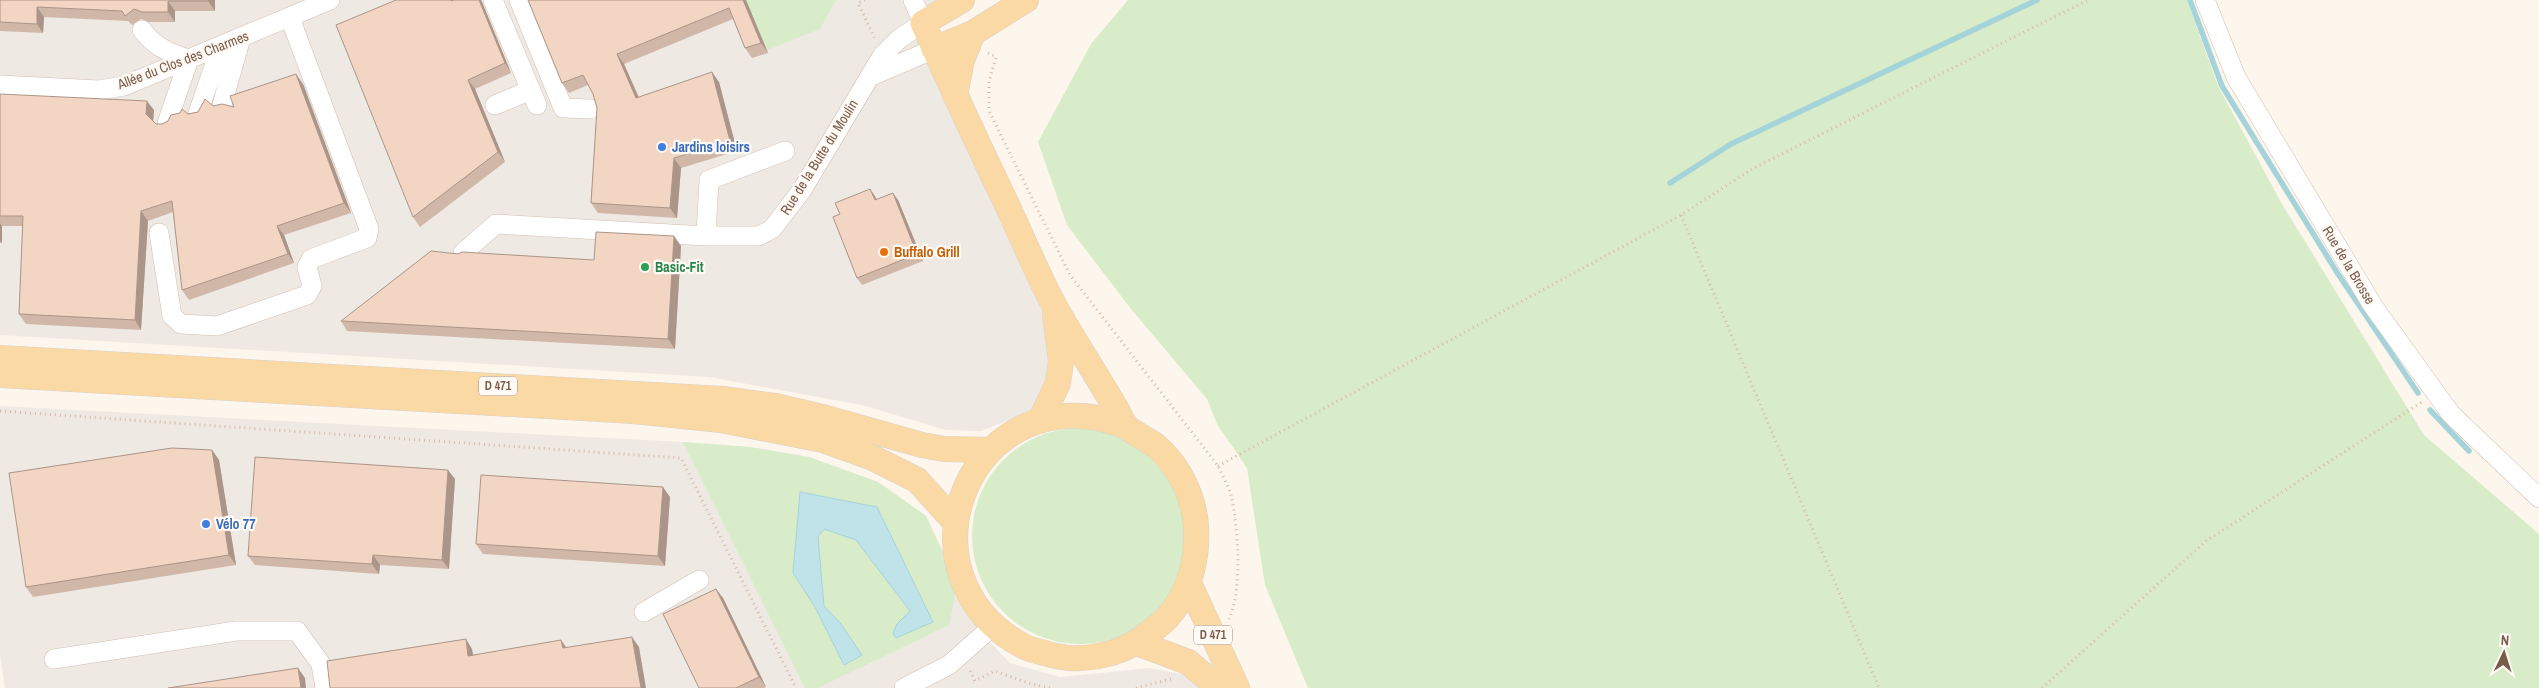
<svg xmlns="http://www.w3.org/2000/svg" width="2539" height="688" font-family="'Archivo Narrow',sans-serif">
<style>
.industrial{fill:#efe9e4}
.green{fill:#d8ecc9;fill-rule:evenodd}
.water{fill:#bfe3e8;stroke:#a5d3da}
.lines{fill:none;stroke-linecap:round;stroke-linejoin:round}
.stream{stroke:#a5d3da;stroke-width:5.5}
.minor-casing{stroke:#d1beb0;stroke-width:20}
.major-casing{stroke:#dad1cd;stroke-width:26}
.path{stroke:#d9b8a5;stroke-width:3;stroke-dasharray:1 4;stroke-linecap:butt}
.minor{stroke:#fff;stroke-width:19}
.major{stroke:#fbd9a5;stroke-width:25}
.wall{fill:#d1b7a8}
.shaded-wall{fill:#aa9588}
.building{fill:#f3d5c3;stroke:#aa9588}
.shop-dot{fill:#3f7fe0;stroke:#fffaf3;stroke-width:2}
.food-dot{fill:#e8710a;stroke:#fffaf3;stroke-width:2}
.leisure-dot{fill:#2e9e5b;stroke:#fffaf3;stroke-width:2}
.labels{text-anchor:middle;stroke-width:4.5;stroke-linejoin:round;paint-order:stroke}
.shield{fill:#fffaf3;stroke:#a28b7f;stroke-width:1}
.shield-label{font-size:12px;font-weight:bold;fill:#7a5c4d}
.street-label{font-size:14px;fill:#7a5c4d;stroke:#fffaf3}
.shop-label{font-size:14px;font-weight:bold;fill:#366cbe;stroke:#fffaf3;text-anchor:start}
.food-label{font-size:14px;font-weight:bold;fill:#c56008;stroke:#fffaf3;text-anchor:start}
.leisure-label{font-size:14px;font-weight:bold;fill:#27864d;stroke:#fffaf3;text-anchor:start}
</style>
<rect width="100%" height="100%" fill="#fdf6ec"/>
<!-- industrial -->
<path class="industrial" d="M 0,0 L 953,0 L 909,21 L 1041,298 L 1058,358 L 1037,409 L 981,431 L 946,430 L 862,405 L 709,377 L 0,335 Z
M 0,406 L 683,442 L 750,447 L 809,457 L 878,482 L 926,516 L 943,552 L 955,597 L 984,636 L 1010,663 L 1060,677 L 1150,668 L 1191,676 L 1205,688 L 5,688 L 0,654 Z"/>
<!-- green -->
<path class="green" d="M 746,0 L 836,0 L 820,29 L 767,50 Z
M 1128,0 L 2187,0 L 2218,86 L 2282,204 L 2424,435 L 2539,534 L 2539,688 L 1308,688 L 1265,585 L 1247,468 L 1217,424 L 1207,399 L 1131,309 L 1067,225 L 1038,142 L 1091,44 Z
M972 536a108 108 0 1 1 216 0a108 108 0 1 1-216 0Z
M 683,442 L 750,447 L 809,457 L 878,482 L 926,516 L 943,552 L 955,597 L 949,625 L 818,688 L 805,688 ZM 800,492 L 877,507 L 933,622 L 897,624 L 910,611 L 856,540 L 824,529 L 818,537 L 824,606 L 841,624 L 862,655 L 844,664 L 815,607 L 793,573 Z"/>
<!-- water -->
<path class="water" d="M 800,492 L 877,507 L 933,622 L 896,638 L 893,633 L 897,624 L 910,611 L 856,540 L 824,529 L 818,537 L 824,606 L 841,624 L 862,655 L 844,665 L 815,607 L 793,573 Z"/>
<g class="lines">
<!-- stream -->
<path class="stream" d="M 2190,0 L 2222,86 L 2338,274 L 2418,393
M 1670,183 L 1731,144 L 2037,0
M 2430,410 L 2469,451"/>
<defs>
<path id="minor" d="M 493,0 L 537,105
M 519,0 L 563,108 L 590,109
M 2205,0 L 2236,77 L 2373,306 L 2451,414 L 2539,498
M 142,30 C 155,47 169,53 189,59 L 167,123
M 869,77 L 934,49
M 0,85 L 99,90 L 124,86 L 330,0
M 222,105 L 241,38
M 495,105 L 531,90
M 198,113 L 221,46
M 159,233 L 172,316 L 181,324 L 217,326 L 307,295 L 312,286 L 307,267 L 311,259 L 367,238 L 369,229 L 290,18
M 706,236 L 709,180 L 785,151
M 463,253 L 496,224 L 706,236 L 759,236 L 772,229 L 802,190 L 882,56 L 899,39 L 923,23 L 913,0
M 644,612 L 699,580
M 54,659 L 236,631 L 297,631 L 321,664 L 325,688
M 904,688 L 949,665 L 993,626"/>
<path id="major" d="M 962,0 L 923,23 C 951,86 980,149 1010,211 C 1024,242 1038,275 1054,305 C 1073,339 1094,371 1114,405 C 1118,411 1121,420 1126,426 C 1134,434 1147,439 1156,446 C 1179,465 1194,497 1196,526 C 1198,558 1190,592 1168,617 C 1162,624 1152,630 1145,636 C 1121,655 1081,663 1052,655 C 1043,652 1032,651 1023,646 C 897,579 961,394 1098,418 C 1107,419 1117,424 1127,427
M 934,49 L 973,33 L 1026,0
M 955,95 L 962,60 L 973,33
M 0,358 L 723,399 L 775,406 L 826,418 L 922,445 L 944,449 L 991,450
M 0,375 L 634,411 L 721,420 L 823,440 L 873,458 L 917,480 L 955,522
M 1040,421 L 1058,383 L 1061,361 L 1055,315
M 1189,583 L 1237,688
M 1137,643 L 1188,662 L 1219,688"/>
</defs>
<!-- minor casing -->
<use href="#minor" class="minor-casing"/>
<!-- major casing -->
<use href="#major" class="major-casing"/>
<!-- path -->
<path class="path" d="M 865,0 L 858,3 L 875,39
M 988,53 L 996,57 L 989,82 L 989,111 L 1070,275 L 1218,466 C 1222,475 1228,485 1231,495 C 1238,527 1243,589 1229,619
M 1681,215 L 1879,688
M 0,411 L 681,458 L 796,688
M 1218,466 L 1681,215 L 1752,169 L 2088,0
M 970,671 L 975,681 L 995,671 L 1031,684 L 1050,688
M 1136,688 L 1171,679
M 2042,688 L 2206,541 L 2422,402"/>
<!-- minor -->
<use href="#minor" class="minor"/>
<!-- major -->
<use href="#major" class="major"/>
</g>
<!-- wall -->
<path class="wall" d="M 0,0 L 215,0 L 215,11 L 175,11 L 175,22 L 149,22 L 141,19 L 132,25 L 128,21 L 44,17 L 43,33 L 0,31 Z
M 396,0 L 481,0 L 511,73 L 475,89 L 505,162 L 420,227 L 413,217 Z
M 528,0 L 746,0 L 768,53 L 752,58 L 745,48 L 733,19 L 624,64 L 639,97 L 719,82 L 737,151 L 681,168 L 677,218 L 598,213 L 591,203 L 597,108 L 593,94 L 588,85 L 569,93 L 562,83 Z
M 303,84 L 351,213 L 284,235 L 294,263 L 189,300 L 182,290 L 173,212 L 148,221 L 141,330 L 26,324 L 19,314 L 23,226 L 2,226 L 2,243 L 0,243 L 0,94 L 154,110 L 153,121 L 156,124 L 162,124 L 188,114 L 198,112 L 213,106 L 234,107 Z
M 870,189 L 876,199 L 898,200 L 923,261 L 862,285 L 857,278 Z
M 674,236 L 681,246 L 675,349 L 347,331 L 341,321 L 458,254 L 594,260 Z
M 212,450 L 219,460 L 236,565 L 33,597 L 26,587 Z
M 455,479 L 449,569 L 380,565 L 379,574 L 255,565 L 248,556 Z
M 670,497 L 665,566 L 483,554 L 476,544 Z
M 716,589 L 723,598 L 766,687 L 764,688 L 699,688 Z"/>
<!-- shaded-wall -->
<path class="shaded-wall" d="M 208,0 L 215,0 L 215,11 L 208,1 Z
M 479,0 L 481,0 L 482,2 L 511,73 L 505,63 Z
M 743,0 L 746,0 L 768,53 L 761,43 Z
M 168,1 L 175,11 L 175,22 L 168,12 Z
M 37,7 L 44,17 L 43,33 L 37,24 Z
M 617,54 L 624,64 L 643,108 L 636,98 Z
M 712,72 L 719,82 L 737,151 L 730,141 Z
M 296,74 L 303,84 L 351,213 L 344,203 Z
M 468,80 L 475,89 L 505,162 L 498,152 Z
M 147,101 L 154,110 L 153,124 L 146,114 Z
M 674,158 L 681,168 L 677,218 L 670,208 Z
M 870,189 L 875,196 L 880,207 L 875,200 Z
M 893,193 L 898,200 L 923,261 L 917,254 Z
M 141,211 L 148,221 L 141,330 L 135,320 Z
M 0,223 L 2,226 L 2,243 L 0,241 Z
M 277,226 L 284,235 L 294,263 L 288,254 Z
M 674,236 L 681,246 L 675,349 L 668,339 Z
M 212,450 L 219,460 L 236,565 L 229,555 Z
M 448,470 L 455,479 L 449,569 L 442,560 Z
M 663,487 L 670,497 L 665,566 L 658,556 Z
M 373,555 L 380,565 L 379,574 L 372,564 Z
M 716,589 L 723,598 L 766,687 L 759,677 Z
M 632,637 L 639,647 L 646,688 L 641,688 Z
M 466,639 L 472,649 L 475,665 L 468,656 Z
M 561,640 L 568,650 L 563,648 Z
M 298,668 L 305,678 L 306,688 L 301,688 Z"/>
<!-- building -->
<path class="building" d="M 0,0 L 208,0 L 208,1 L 168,1 L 168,12 L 142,12 L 134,9 L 125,16 L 122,11 L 37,7 L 37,24 L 0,22 Z
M 396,0 L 451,0 L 451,1 L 454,0 L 479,0 L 505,63 L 468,80 L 498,152 L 413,217 L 336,25 Z
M 528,0 L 743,0 L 761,43 L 745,48 L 729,8 L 617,54 L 636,98 L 712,72 L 730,141 L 674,158 L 670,208 L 591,203 L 597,108 L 593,94 L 583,75 L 562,83 Z
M 296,74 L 344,203 L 277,226 L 288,254 L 182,290 L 172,201 L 141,211 L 135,320 L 19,314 L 23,216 L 0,216 L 0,94 L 147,101 L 146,114 L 156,124 L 162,124 L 168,121 L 171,115 L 180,113 L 182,109 L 188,114 L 198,112 L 205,99 L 213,106 L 222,104 L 234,107 L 230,96 Z
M 870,189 L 875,200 L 893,193 L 917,254 L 857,278 L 833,217 L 840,214 L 835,203 Z
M 596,232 L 674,236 L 668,339 L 341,321 L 431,251 L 458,254 L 462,252 L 594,260 Z
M 172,448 L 212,450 L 229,555 L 26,587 L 9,473 Z
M 255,457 L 448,470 L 442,560 L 373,555 L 372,564 L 248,556 Z
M 481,475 L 663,487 L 658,556 L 476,544 Z
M 716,589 L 759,677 L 736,688 L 699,688 L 663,614 Z
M 632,637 L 641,688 L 330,688 L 327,661 L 466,639 L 468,656 L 561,640 L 563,648 Z
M 298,668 L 301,688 L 168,688 Z"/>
<!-- markers -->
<g class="shop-dot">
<circle cx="662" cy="147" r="5"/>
<circle cx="206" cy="524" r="5"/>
</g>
<circle class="food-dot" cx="884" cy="252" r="5"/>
<circle class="leisure-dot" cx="645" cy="267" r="5"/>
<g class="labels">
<!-- shield labels -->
<g class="shield">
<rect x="479" y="376.5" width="38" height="19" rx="4"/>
<rect x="1194" y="625.5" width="38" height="19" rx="4"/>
</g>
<g class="shield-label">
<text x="498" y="390">D 471</text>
<text x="1213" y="639">D 471</text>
</g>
<!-- street labels -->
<g class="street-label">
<text transform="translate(183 60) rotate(-21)" y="5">Allée du Clos des Charmes</text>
<text transform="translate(819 157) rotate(-58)" y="5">Rue de la Butte du Moulin</text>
<text transform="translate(2349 265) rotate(59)" y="5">Rue de la Brosse</text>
</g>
<!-- shop labels -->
<g class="shop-label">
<text x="672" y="152">Jardins loisirs</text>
<text x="216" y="529">Vélo 77</text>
</g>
<!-- food labels -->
<g class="food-label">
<text x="894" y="257">Buffalo Grill</text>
</g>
<!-- leisure labels -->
<g class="leisure-label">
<text x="655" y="272">Basic-Fit</text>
</g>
</g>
<!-- north arrow -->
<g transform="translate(2504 653) rotate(4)" stroke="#fffaf3" stroke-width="4" paint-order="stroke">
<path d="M0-4L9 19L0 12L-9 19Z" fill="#7a5c4d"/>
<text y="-8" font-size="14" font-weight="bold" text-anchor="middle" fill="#7a5c4d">N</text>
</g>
</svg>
